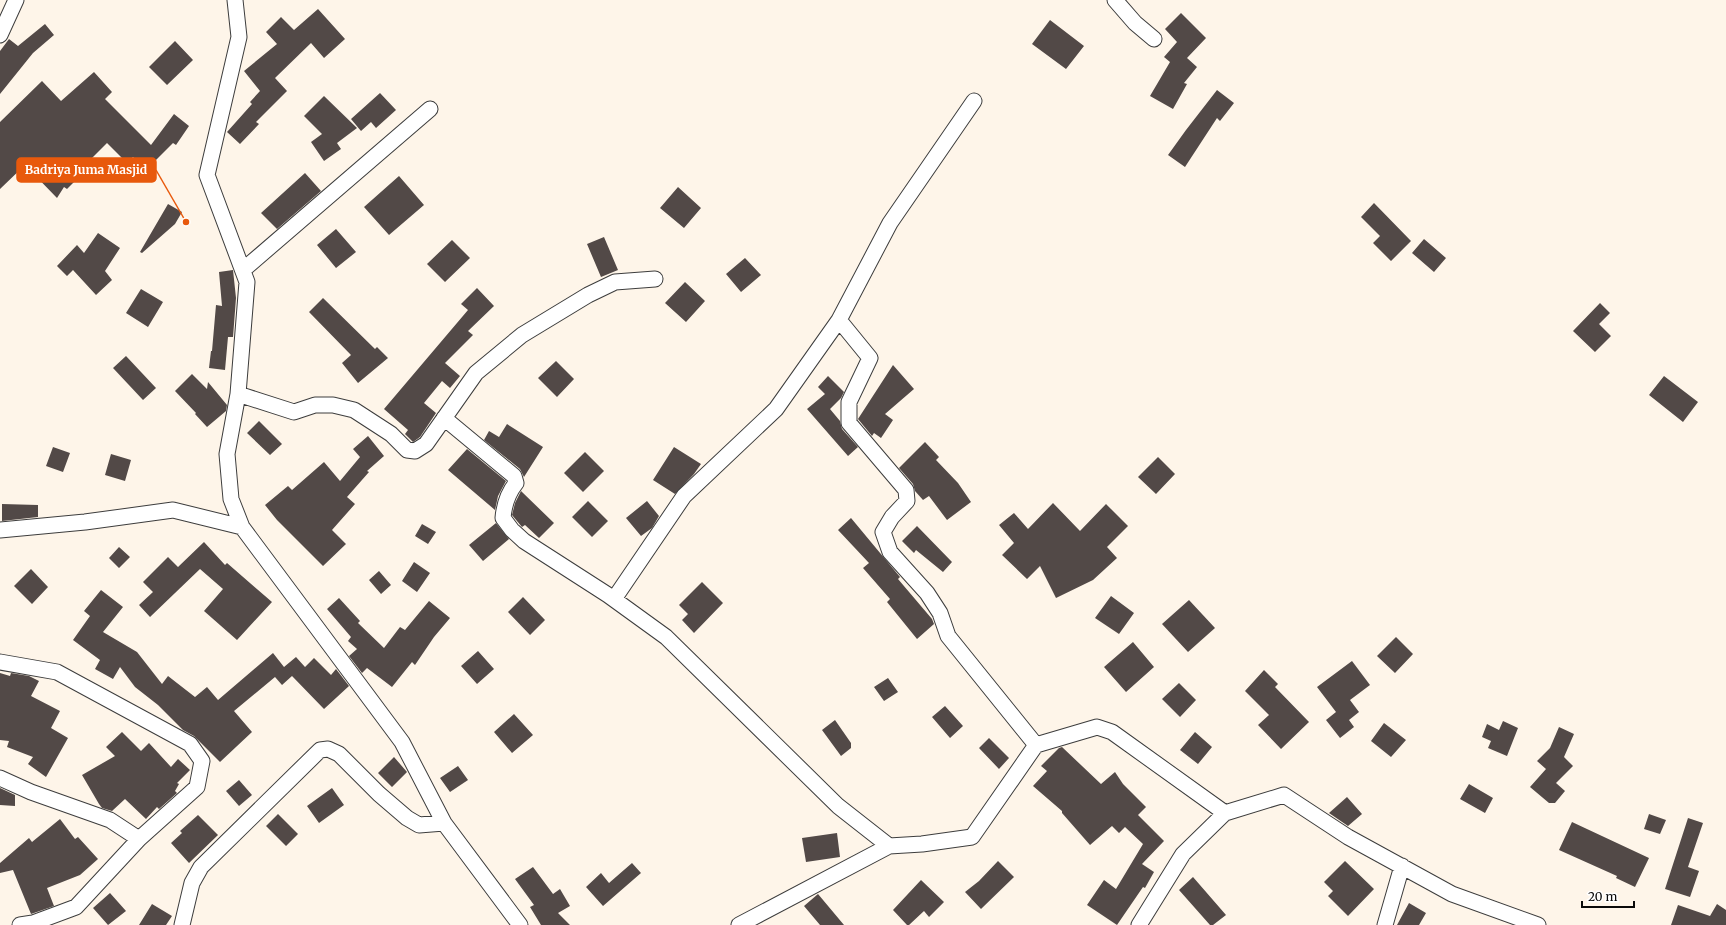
<svg xmlns="http://www.w3.org/2000/svg" width="1726" height="925" font-family="Merriweather,serif">
<style>
.building{fill:#524947}
.lines{fill:none;stroke-linecap:round;stroke-linejoin:round}
.minor-casing{stroke:#3d3d3d;stroke-width:17}
.minor{stroke:#fff;stroke-width:15}
.leader{fill:none;stroke:#e8590c;stroke-width:1.5}
.callout-dot{fill:#e8590c;stroke:#fff;stroke-width:1.5}
.callout{fill:#e8590c;stroke:#e8590c;stroke-width:1.5}
.callout-label{font-size:12px;text-anchor:middle;font-weight:bold;fill:#fff}
</style>
<rect width="100%" height="100%" fill="#fef5e9"/>
<!-- building -->
<path class="building" d="M 318,9 L 345,39 L 324,58 L 311,43 L 275,78 L 287,91 L 256,122 L 259,124 L 240,144 L 227,132 L 252,104 L 250,102 L 260,91 L 244,71 L 277,44 L 266,32 L 281,17 L 294,30 Z
M 1181,13 L 1206,38 L 1187,58 L 1197,67 L 1184,83 L 1187,84 L 1173,109 L 1150,96 L 1170,62 L 1164,57 L 1177,42 L 1165,29 Z
M 1050,20 L 1084,46 L 1066,69 L 1032,44 Z
M 45,24 L 54,35 L 33,53 L 0,94 L 0,51 L 9,39 L 18,46 Z
M 175,41 L 193,60 L 167,85 L 149,67 Z
M 94,72 L 112,92 L 105,99 L 151,145 L 174,114 L 189,126 L 176,145 L 173,143 L 134,182 L 128,176 L 138,162 L 133,157 L 127,163 L 107,143 L 81,169 L 84,172 L 67,189 L 64,187 L 57,198 L 25,165 L 0,189 L 0,122 L 42,81 L 61,101 Z
M 1217,90 L 1234,103 L 1220,121 L 1217,118 L 1185,167 L 1168,155 L 1186,130 Z
M 380,93 L 396,110 L 376,128 L 371,122 L 361,131 L 351,119 Z
M 324,96 L 357,128 L 337,143 L 341,149 L 324,161 L 311,142 L 322,134 L 304,116 Z
M 305,173 L 321,191 L 277,229 L 261,213 Z
M 399,176 L 424,205 L 389,235 L 364,207 Z
M 678,187 L 701,208 L 684,228 L 660,208 Z
M 1374,203 L 1411,241 L 1391,261 L 1373,243 L 1380,236 L 1361,217 Z
M 168,204 L 182,212 L 175,224 L 142,253 L 140,252 Z
M 336,229 L 356,252 L 336,268 L 317,245 Z
M 98,233 L 120,248 L 105,271 L 112,280 L 96,295 L 73,270 L 67,276 L 57,266 L 77,245 L 84,253 Z
M 604,237 L 618,270 L 601,277 L 587,244 Z
M 1424,239 L 1446,258 L 1434,272 L 1412,253 Z
M 452,240 L 470,258 L 445,282 L 427,264 Z
M 745,258 L 761,275 L 741,292 L 726,274 Z
M 233,270 L 236,298 L 233,337 L 228,337 L 225,370 L 209,368 L 211,351 L 212,351 L 216,305 L 222,306 L 219,272 Z
M 685,282 L 705,301 L 686,322 L 665,303 Z
M 477,288 L 494,306 L 468,331 L 473,335 L 445,363 L 460,376 L 450,388 L 442,381 L 424,403 L 436,413 L 420,437 L 413,442 L 405,434 L 408,430 L 384,409 L 468,310 L 461,304 Z
M 141,289 L 163,302 L 148,327 L 126,313 Z
M 323,298 L 375,349 L 377,347 L 388,358 L 358,383 L 342,363 L 351,355 L 309,312 Z
M 1600,303 L 1610,313 L 1599,324 L 1611,336 L 1595,352 L 1573,331 Z
M 126,356 L 156,388 L 143,400 L 113,368 Z
M 556,361 L 574,379 L 557,397 L 538,378 Z
M 893,365 L 914,389 L 885,414 L 893,420 L 881,438 L 874,433 L 872,436 L 858,419 Z
M 192,374 L 207,389 L 208,382 L 227,405 L 226,411 L 207,427 L 195,414 L 196,413 L 175,391 Z
M 828,376 L 844,392 L 841,398 L 830,409 L 840,421 L 842,429 L 858,447 L 848,456 L 807,409 L 825,394 L 818,387 Z
M 1664,376 L 1698,402 L 1683,422 L 1649,395 Z
M 259,421 L 282,444 L 270,455 L 247,433 Z
M 507,424 L 543,447 L 524,477 L 520,469 L 484,440 L 489,431 L 499,437 Z
M 368,436 L 384,456 L 367,471 L 369,472 L 347,497 L 355,504 L 332,530 L 346,544 L 323,566 L 277,520 L 265,505 L 288,486 L 292,490 L 324,462 L 340,481 L 360,457 L 353,449 Z
M 925,442 L 939,457 L 936,460 L 958,483 L 971,502 L 947,520 L 929,496 L 923,500 L 915,491 L 913,484 L 899,468 Z
M 53,447 L 70,453 L 63,472 L 46,466 Z
M 674,447 L 701,464 L 694,474 L 675,494 L 653,480 Z
M 467,449 L 506,481 L 498,496 L 495,510 L 448,470 Z
M 585,452 L 604,471 L 583,492 L 564,473 Z
M 111,454 L 131,460 L 125,481 L 105,475 Z
M 1158,457 L 1175,474 L 1156,494 L 1138,477 Z
M 521,491 L 554,523 L 539,538 L 525,525 L 522,527 L 512,515 L 515,503 Z
M 588,501 L 608,521 L 592,537 L 572,517 Z
M 647,501 L 659,516 L 652,528 L 641,536 L 626,518 Z
M 1053,503 L 1080,531 L 1106,504 L 1128,526 L 1107,547 L 1117,558 L 1093,580 L 1056,598 L 1040,566 L 1027,579 L 1002,555 L 1014,543 L 999,525 L 1014,513 L 1028,529 Z
M 2,504 L 38,505 L 38,517 L 2,521 Z
M 851,518 L 900,577 L 898,579 L 932,619 L 934,624 L 917,639 L 887,602 L 890,599 L 863,568 L 869,563 L 838,530 Z
M 496,523 L 509,539 L 483,561 L 469,545 Z
M 422,524 L 436,532 L 428,544 L 415,536 Z
M 917,526 L 952,562 L 943,572 L 916,550 L 914,553 L 902,541 Z
M 204,542 L 225,565 L 227,563 L 272,602 L 237,640 L 204,611 L 223,589 L 200,569 L 150,617 L 139,605 L 153,592 L 143,582 L 168,557 L 178,567 Z
M 119,547 L 130,557 L 119,568 L 109,558 Z
M 414,562 L 430,573 L 417,592 L 402,581 Z
M 31,569 L 48,587 L 32,604 L 14,586 Z
M 379,571 L 391,585 L 381,594 L 369,580 Z
M 702,582 L 723,603 L 694,633 L 682,620 L 688,614 L 679,605 Z
M 101,590 L 123,607 L 103,632 L 137,652 L 162,684 L 168,676 L 195,697 L 207,687 L 218,700 L 273,653 L 284,667 L 296,657 L 305,667 L 314,658 L 331,675 L 336,669 L 349,686 L 324,709 L 292,676 L 282,685 L 275,677 L 234,711 L 252,732 L 220,762 L 194,736 L 183,730 L 158,705 L 135,687 L 120,667 L 113,679 L 95,669 L 100,660 L 73,640 L 90,616 L 84,611 Z
M 1111,596 L 1134,613 L 1119,634 L 1095,618 Z
M 523,597 L 545,620 L 530,635 L 508,612 Z
M 339,598 L 360,621 L 358,623 L 384,648 L 400,627 L 405,630 L 429,601 L 450,618 L 434,637 L 415,665 L 412,662 L 392,687 L 367,668 L 362,673 L 349,656 L 357,649 L 348,641 L 351,637 L 327,609 Z
M 1189,600 L 1215,628 L 1188,652 L 1162,624 Z
M 1396,637 L 1413,654 L 1395,673 L 1377,656 Z
M 1133,642 L 1154,667 L 1126,692 L 1104,667 Z
M 478,651 L 494,669 L 477,684 L 461,666 Z
M 1352,661 L 1370,685 L 1350,700 L 1359,712 L 1349,720 L 1354,727 L 1340,738 L 1326,720 L 1336,712 L 1317,687 Z
M 1264,670 L 1278,684 L 1275,687 L 1309,722 L 1281,749 L 1258,725 L 1269,715 L 1245,691 Z
M 0,673 L 10,676 L 11,673 L 29,676 L 39,681 L 31,696 L 60,711 L 51,728 L 68,738 L 46,777 L 28,764 L 33,757 L 7,747 L 9,741 L 0,740 Z
M 888,678 L 898,692 L 884,701 L 874,687 Z
M 1179,683 L 1196,700 L 1180,717 L 1162,699 Z
M 945,706 L 963,726 L 950,738 L 932,717 Z
M 514,714 L 533,735 L 512,753 L 494,732 Z
M 835,720 L 851,743 L 851,748 L 841,756 L 822,730 Z
M 1503,721 L 1518,728 L 1507,756 L 1488,748 L 1491,741 L 1482,737 L 1487,724 L 1499,730 Z
M 1384,723 L 1406,740 L 1391,757 L 1371,741 Z
M 1559,727 L 1574,734 L 1564,757 L 1573,766 L 1556,783 L 1565,791 L 1555,803 L 1549,803 L 1530,787 L 1546,769 L 1537,761 L 1550,748 Z
M 122,732 L 141,751 L 149,743 L 171,767 L 178,759 L 190,770 L 177,783 L 179,784 L 175,791 L 177,793 L 159,809 L 157,807 L 146,819 L 125,799 L 112,811 L 102,808 L 99,804 L 82,775 L 115,756 L 106,747 Z
M 1195,732 L 1212,747 L 1198,764 L 1180,750 Z
M 989,738 L 1009,758 L 999,769 L 979,748 Z
M 1062,747 L 1101,784 L 1115,772 L 1123,784 L 1146,807 L 1138,815 L 1164,841 L 1142,864 L 1154,872 L 1145,888 L 1143,887 L 1117,925 L 1087,905 L 1104,880 L 1116,889 L 1143,844 L 1125,827 L 1119,833 L 1112,826 L 1090,845 L 1062,813 L 1062,811 L 1033,786 L 1047,771 L 1041,766 L 1059,748 Z
M 394,757 L 407,772 L 392,787 L 378,773 Z
M 458,766 L 468,780 L 450,792 L 440,778 Z
M 239,780 L 252,795 L 239,806 L 226,791 Z
M 1469,784 L 1493,798 L 1485,813 L 1460,799 Z
M 0,788 L 15,795 L 15,806 L 0,805 Z
M 332,788 L 344,805 L 319,823 L 307,806 Z
M 1347,797 L 1362,814 L 1348,826 L 1329,813 Z
M 278,814 L 298,834 L 286,846 L 266,826 Z
M 1649,814 L 1666,820 L 1660,834 L 1644,829 Z
M 198,815 L 218,835 L 189,863 L 171,843 L 182,833 L 180,831 Z
M 1688,818 L 1703,823 L 1688,867 L 1699,871 L 1690,897 L 1665,889 Z
M 60,819 L 75,839 L 78,837 L 98,859 L 80,875 L 47,888 L 54,906 L 31,914 L 13,870 L 0,873 L 0,863 L 29,838 L 32,842 Z
M 1572,822 L 1649,858 L 1635,887 L 1616,878 L 1617,876 L 1559,850 Z
M 837,833 L 840,857 L 806,862 L 802,838 Z
M 998,861 L 1014,877 L 981,909 L 965,892 L 979,881 Z
M 1345,861 L 1374,889 L 1348,916 L 1328,896 L 1333,891 L 1324,882 Z
M 632,863 L 641,873 L 603,906 L 586,887 L 601,873 L 609,883 Z
M 533,867 L 553,894 L 560,889 L 570,906 L 558,913 L 570,925 L 541,925 L 530,907 L 534,905 L 515,879 Z
M 1193,877 L 1226,915 L 1213,925 L 1210,925 L 1179,890 Z
M 921,880 L 944,902 L 929,917 L 924,911 L 909,925 L 907,925 L 893,910 Z
M 110,893 L 126,911 L 108,925 L 93,908 Z
M 818,894 L 844,925 L 820,925 L 804,906 Z
M 1409,903 L 1426,913 L 1419,925 L 1397,925 Z
M 152,904 L 172,916 L 166,925 L 139,925 Z
M 1717,904 L 1726,910 L 1726,925 L 1671,925 L 1678,905 L 1710,916 Z"/>
<g class="lines">
<defs>
<path id="minor" d="M 235,0 L 239,37 L 207,175 L 247,282 L 238,394 L 227,454 L 231,499 L 242,527
M 1115,0 L 1135,23 L 1154,39
M 0,35 L 16,0
M 974,101 L 890,223 L 839,320 L 870,358 L 849,402 L 849,423 L 906,490 L 907,501 L 892,517 L 883,532 L 890,552 L 927,593 L 940,613 L 948,636 L 1036,745
M 243,270 L 430,109
M 238,394 L 294,412 L 315,405 L 333,405 L 354,410 L 391,434 L 407,450 L 415,451 L 426,444 L 476,373 L 522,335 L 588,295 L 615,282 L 655,279
M 444,418 L 514,476 L 516,483 C 508,493 504,506 503,518 L 512,530 L 524,541 L 608,595 L 666,637 L 838,806 L 889,846
M 0,530 L 85,522 L 173,510 L 242,527 L 402,742 L 444,823 L 520,925
M 614,599 L 684,496 L 776,409 L 839,320
M 0,662 L 57,672 L 190,744 L 202,761 L 197,787 L 139,839 L 76,907 L 33,923 L 20,925
M 0,778 L 31,792 L 110,820 L 139,839
M 182,925 L 192,883 L 201,867 L 320,750 L 328,749 L 339,754 L 379,794 L 407,818 L 419,825 L 444,823
M 739,925 L 889,846 L 922,844 L 972,837 L 1036,745 L 1097,727 L 1112,732 L 1225,813
M 1139,925 L 1183,854 L 1225,813 L 1284,795 L 1348,837 L 1452,894 L 1538,925
M 1385,925 L 1402,866"/>
</defs>
<!-- minor casing -->
<use href="#minor" class="minor-casing"/>
<!-- minor -->
<use href="#minor" class="minor"/>
</g>
<!-- callouts -->
<path class="leader" d="M186 222L156 170"/>
<circle class="callout-dot" cx="186" cy="222" r="4"/>
<rect class="callout" x="17" y="158" width="139" height="24" rx="4"/>
<g class="callout-label">
<text x="86" y="174">Badriya Juma Masjid</text>
</g>
<!-- scale -->
<path d="M1582 901v6h52v-6" fill="none" stroke="#0a0a0a" stroke-width="2"/>
<text x="1588" y="901" font-size="12" fill="#0a0a0a" stroke="#ffffff" stroke-width="3" paint-order="stroke">20 m</text>
</svg>
